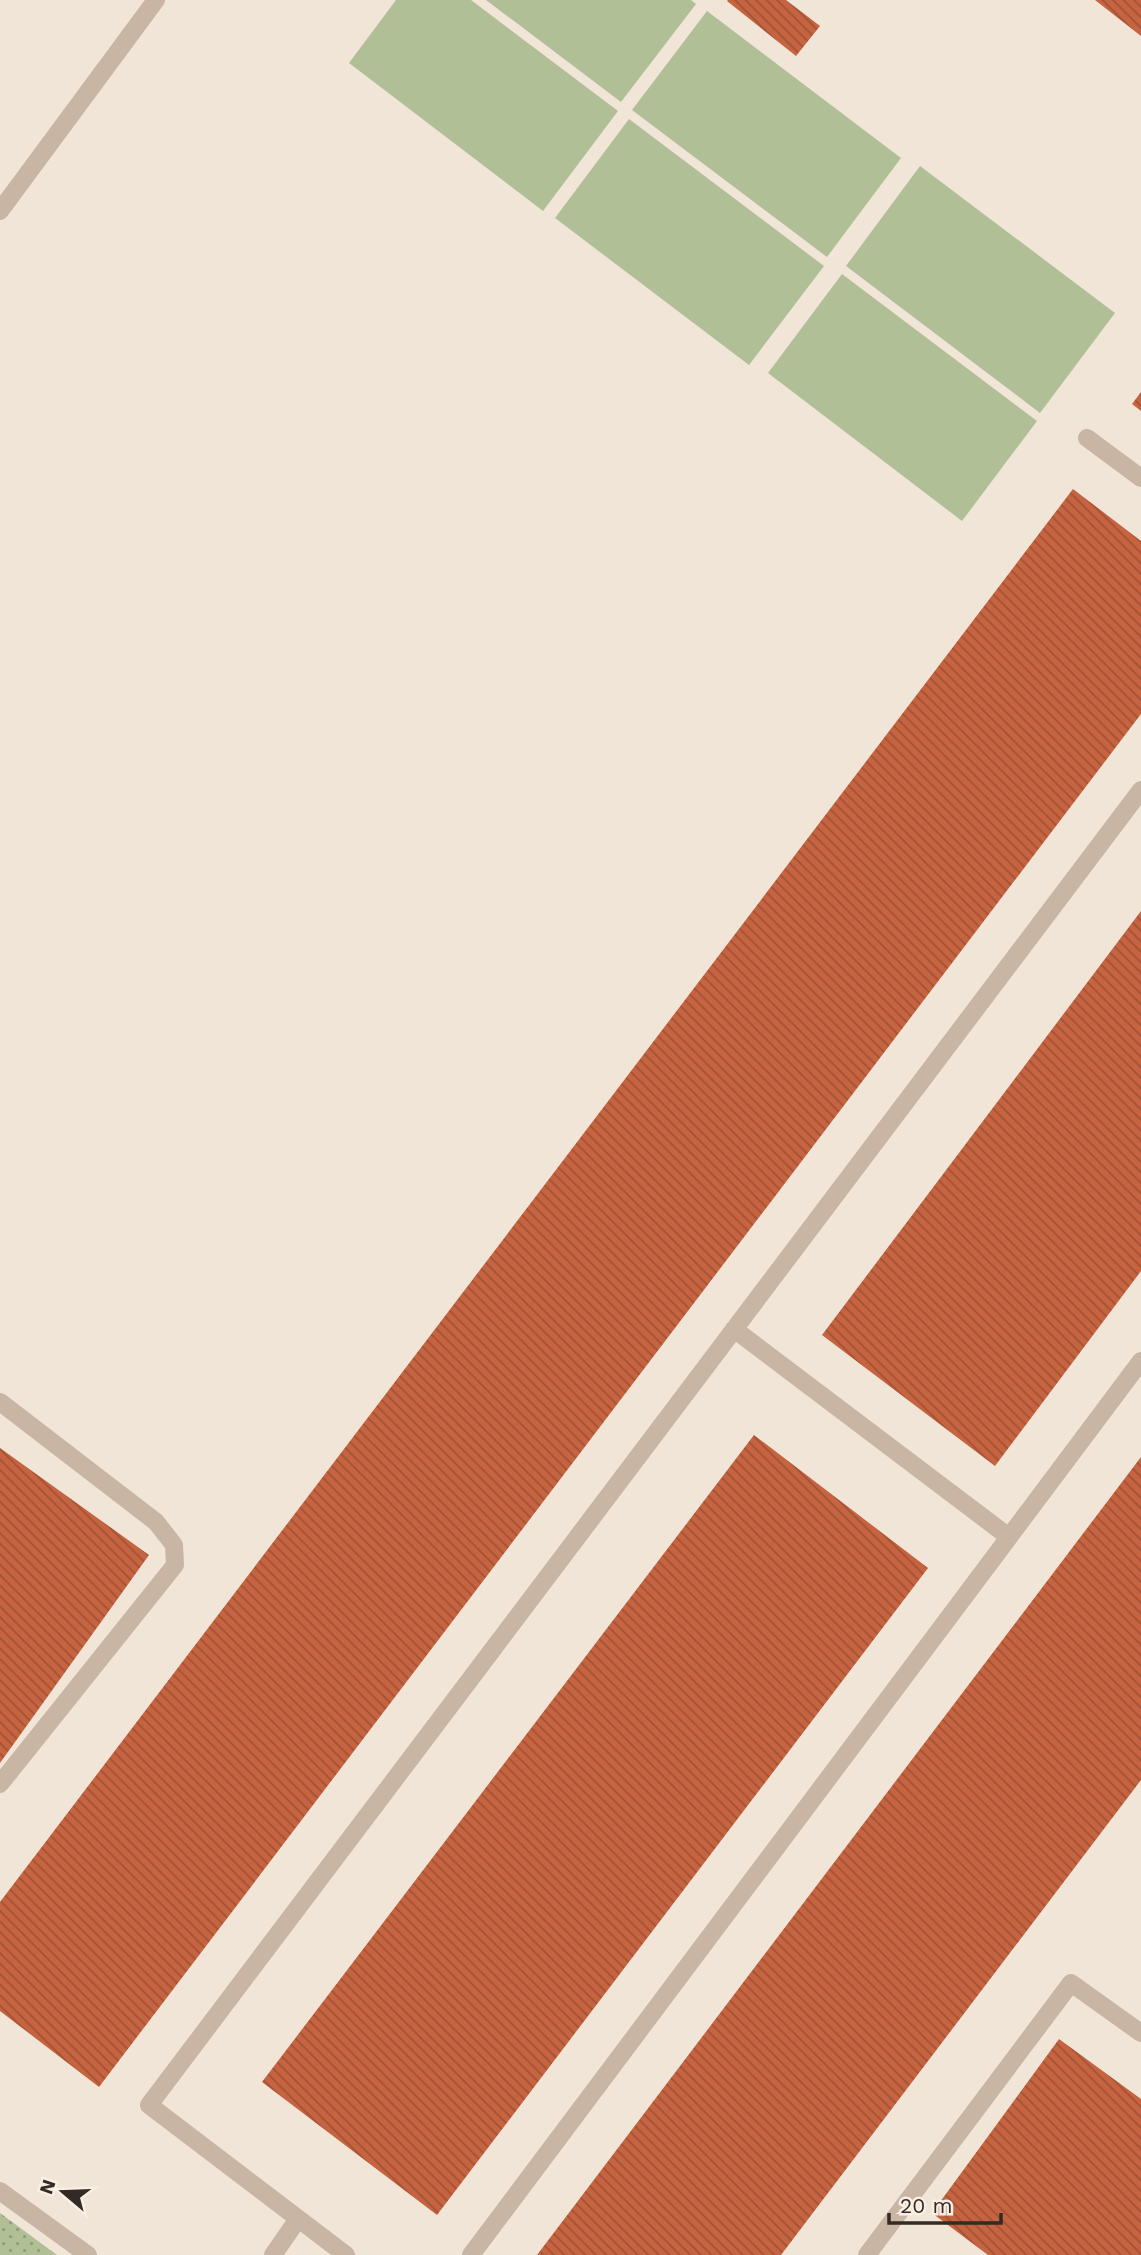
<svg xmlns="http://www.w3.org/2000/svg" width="1141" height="2255" font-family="'Work Sans',sans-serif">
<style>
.grass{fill:url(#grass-dots)}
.pitch{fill:#b1bf97}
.building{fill:url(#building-back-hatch)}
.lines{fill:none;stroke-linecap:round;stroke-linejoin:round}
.service{stroke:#c8b5a3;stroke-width:18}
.minor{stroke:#c8b5a3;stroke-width:18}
.tertiary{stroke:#c8b5a3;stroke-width:18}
</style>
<defs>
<pattern id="grass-dots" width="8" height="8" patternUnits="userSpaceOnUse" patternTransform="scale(1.75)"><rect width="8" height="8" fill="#b1bf97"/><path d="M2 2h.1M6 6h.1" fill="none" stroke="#919b7b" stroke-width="1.8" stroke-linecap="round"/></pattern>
<pattern id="building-back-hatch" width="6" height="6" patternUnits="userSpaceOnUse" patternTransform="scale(1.75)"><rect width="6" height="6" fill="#c66340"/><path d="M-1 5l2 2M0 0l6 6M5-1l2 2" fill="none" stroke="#a15235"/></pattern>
</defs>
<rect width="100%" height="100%" fill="#f0e5d7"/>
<!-- grass -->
<path class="grass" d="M 0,2213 L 57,2255 L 0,2255 Z"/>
<!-- pitch -->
<path class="pitch" d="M 396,0 L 471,0 L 618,111 L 543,211 L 349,63 Z
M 486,0 L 691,0 L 696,4 L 621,102 Z
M 707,11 L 901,158 L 827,257 L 632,110 Z
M 629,119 L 824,266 L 749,365 L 555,218 Z
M 920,166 L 1115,313 L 1040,413 L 846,266 Z
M 842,274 L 1037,421 L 962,521 L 768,373 Z"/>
<!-- building -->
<path class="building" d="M 728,0 L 786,0 L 820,26 L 796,56 L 727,1 Z
M 1095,0 L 1141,0 L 1141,36 Z
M 1141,392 L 1141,411 L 1132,404 Z
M 1073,489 L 1141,541 L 1141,714 L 99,2087 L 0,2011 L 0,1902 Z
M 1141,911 L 1141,1271 L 995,1466 L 822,1335 Z
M 754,1435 L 928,1568 L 437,2215 L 262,2082 Z
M 0,1448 L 149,1555 L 0,1763 Z
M 1141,1457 L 1141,1780 L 781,2255 L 537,2255 Z
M 1059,2039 L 1141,2099 L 1141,2255 L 988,2255 L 932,2213 Z"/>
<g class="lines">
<!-- service -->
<path class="service" d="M 1087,438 L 1141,478
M 734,1329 L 1009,1537
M 0,1402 L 156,1522 L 174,1545 L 175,1565 L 0,1784
M 273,2255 L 298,2219
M 346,2255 L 149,2105 L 1141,790
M 471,2255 L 1141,1361
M 867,2255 L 1071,1983 L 1141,2033"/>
<!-- minor -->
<path class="minor" d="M 0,211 L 156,0"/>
<!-- tertiary -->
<path class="tertiary" d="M 0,2191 L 88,2255"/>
</g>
<!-- north arrow -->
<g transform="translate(63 2192) rotate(289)" stroke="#f9efe3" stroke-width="5" paint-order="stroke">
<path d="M0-5L12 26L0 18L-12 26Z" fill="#332a25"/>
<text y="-10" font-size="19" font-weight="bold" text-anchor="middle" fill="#332a25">N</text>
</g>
<!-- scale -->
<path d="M889 2213v10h112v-10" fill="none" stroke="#332a25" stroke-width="3.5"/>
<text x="900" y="2213" font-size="21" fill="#332a25" stroke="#f9efe3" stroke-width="5" paint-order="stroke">20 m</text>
</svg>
